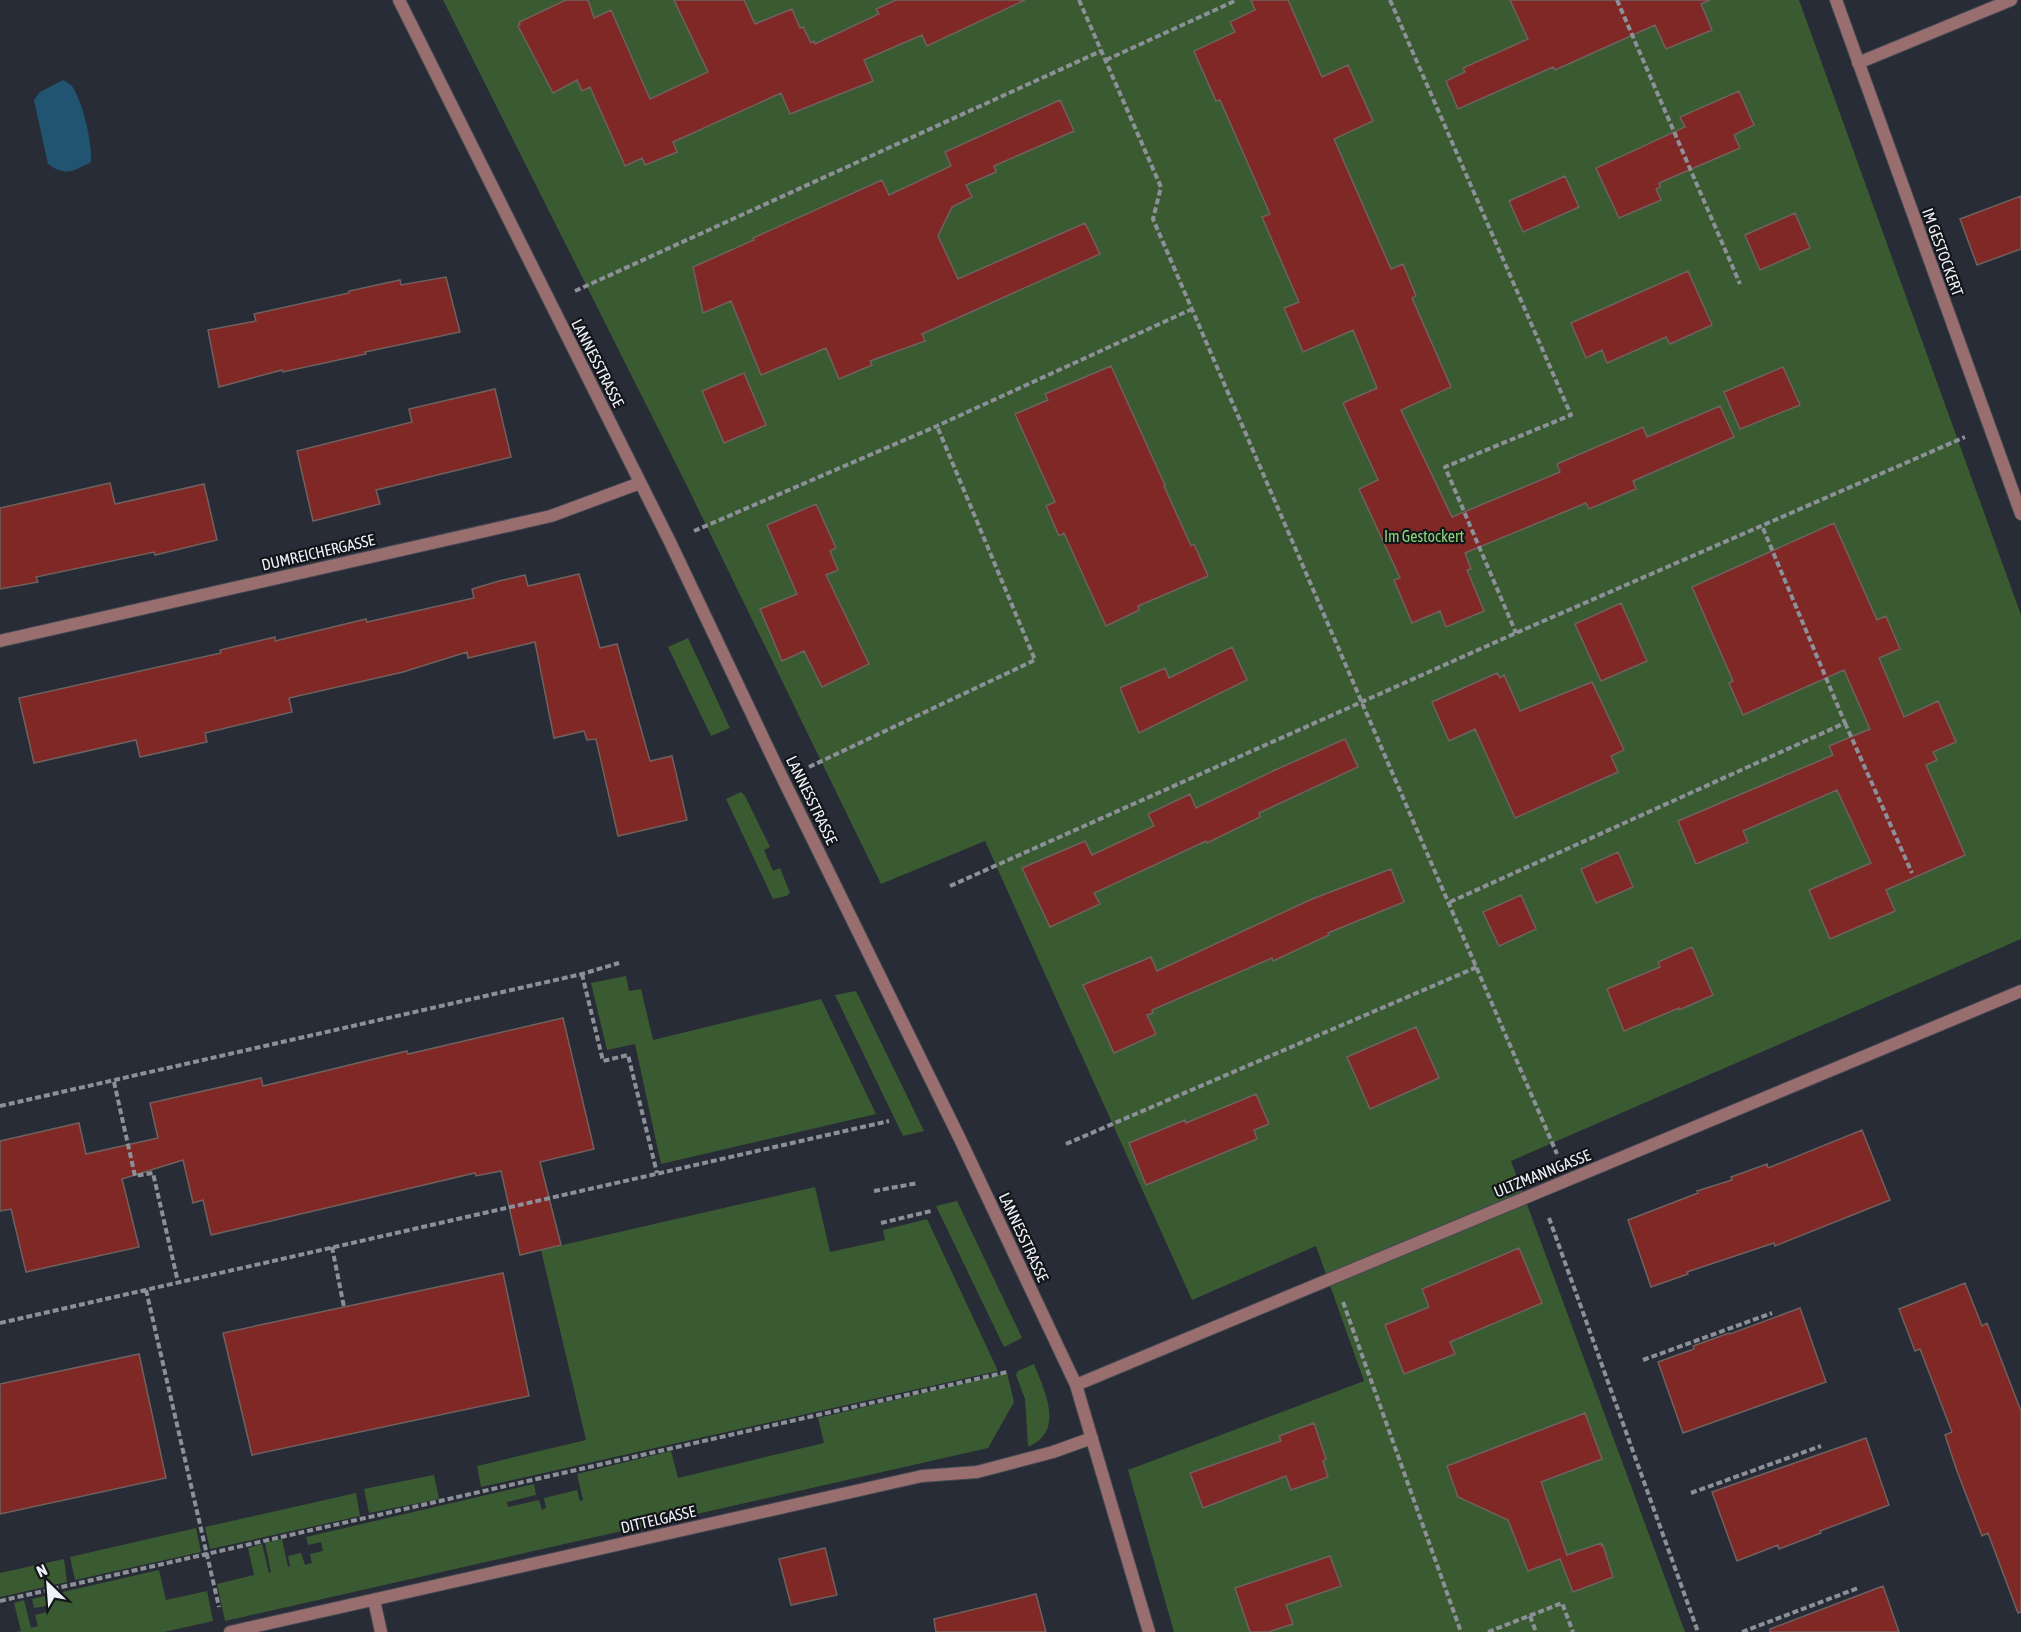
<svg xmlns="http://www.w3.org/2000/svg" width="2021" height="1632" font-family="'Asap Condensed',sans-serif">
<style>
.green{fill:#3a5b31}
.water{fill:#205471}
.building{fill:#7f2826;stroke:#70615f;stroke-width:1.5}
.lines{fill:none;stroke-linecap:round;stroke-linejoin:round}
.minor-casing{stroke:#444852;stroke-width:14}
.path{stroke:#8c9098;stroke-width:4;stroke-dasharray:6 3;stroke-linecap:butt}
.minor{stroke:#986e6f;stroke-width:12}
.labels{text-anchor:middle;stroke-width:4.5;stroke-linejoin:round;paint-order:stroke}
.street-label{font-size:16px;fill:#eef1f8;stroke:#131519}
.park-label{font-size:16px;fill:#8ad675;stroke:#131519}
</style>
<rect width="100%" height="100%" fill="#282c37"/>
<!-- green -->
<path class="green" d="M 443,0 L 1799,0 L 2021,615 L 2021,939 L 1511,1161 L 1685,1632 L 1174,1632 L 1128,1470 L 1364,1381 L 1316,1246 L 1192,1300 L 985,841 L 881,884 L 688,488 Z
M 688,638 L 730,728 L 711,736 L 668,647 Z
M 741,792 L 745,796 L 770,847 L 764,850 L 773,871 L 780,868 L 790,893 L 786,896 L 773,899 L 726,799 Z
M 626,976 L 629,991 L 641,989 L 653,1040 L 821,999 L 876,1114 L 661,1164 L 635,1044 L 607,1050 L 591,983 Z
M 856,991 L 924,1131 L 903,1136 L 835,995 Z
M 815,1187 L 830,1252 L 885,1240 L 883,1230 L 927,1219 L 998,1371 L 481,1487 L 477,1466 L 586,1440 L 541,1250 Z
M 957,1201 L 1022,1338 L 1004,1347 L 936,1206 Z
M 1034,1364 C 1044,1390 1065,1430 1030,1446 L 1028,1446 L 1025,1399 L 1016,1375 L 1018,1371 Z
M 1007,1373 L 1014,1402 L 988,1448 L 225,1621 L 217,1584 L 254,1575 L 248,1548 L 262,1544 L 269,1573 L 271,1572 L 265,1543 L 282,1539 L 288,1567 L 290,1566 L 288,1556 L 301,1553 L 305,1565 L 312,1563 L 310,1554 L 323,1551 L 321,1542 L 308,1545 L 306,1537 L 534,1484 L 536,1495 L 507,1502 L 508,1507 L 539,1500 L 542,1510 L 546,1508 L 544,1498 L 577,1490 L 580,1501 L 583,1500 L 577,1474 L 671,1451 L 678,1478 L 824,1443 L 818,1418 Z
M 434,1475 L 439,1499 L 369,1513 L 364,1489 Z
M 356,1493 L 360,1516 L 210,1549 L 205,1527 Z
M 196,1528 L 201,1552 L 75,1580 L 70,1557 Z
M 64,1559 L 67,1582 L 0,1597 L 0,1573 Z
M 159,1570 L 166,1600 L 207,1591 L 213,1621 L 164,1632 L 16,1632 L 21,1631 L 14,1603 L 24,1600 L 31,1628 L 38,1626 L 35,1615 L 47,1612 L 46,1606 L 34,1608 L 32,1599 Z"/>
<!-- water -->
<path class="water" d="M 63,80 C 65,81 70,84 71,85 C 82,98 93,145 91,162 C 73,171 66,177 48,164 L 34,100 L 40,92 Z"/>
<!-- building -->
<path class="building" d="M 566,0 L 588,0 L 594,18 L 611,10 L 650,99 L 708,72 L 674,0 L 744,0 L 755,24 L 792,9 L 800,28 L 803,27 L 811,43 L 814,41 L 815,44 L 879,14 L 876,9 L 896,0 L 1025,0 L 927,46 L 922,35 L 864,60 L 873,81 L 790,114 L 781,93 L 673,142 L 677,152 L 645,165 L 642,158 L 625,166 L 590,87 L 582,91 L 577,80 L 553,93 L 518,26 L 520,24 L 519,22 Z
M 1251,0 L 1288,0 L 1322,77 L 1348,65 L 1373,121 L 1334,139 L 1391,269 L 1403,264 L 1416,296 L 1412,298 L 1451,387 L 1401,410 L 1452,517 L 1560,472 L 1557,464 L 1643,427 L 1647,437 L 1720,406 L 1734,437 L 1633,481 L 1636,489 L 1589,509 L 1586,503 L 1465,553 L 1471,569 L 1467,570 L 1484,611 L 1446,627 L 1440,611 L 1412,623 L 1394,580 L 1400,578 L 1359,489 L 1378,480 L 1343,403 L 1377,388 L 1353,330 L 1303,352 L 1284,308 L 1299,302 L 1262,217 L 1270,214 L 1220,100 L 1216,101 L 1194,51 L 1235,32 L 1230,22 L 1255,10 Z
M 1510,0 L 1710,0 L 1701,4 L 1712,30 L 1666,49 L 1655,25 L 1555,70 L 1553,67 L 1458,109 L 1446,81 L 1465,72 L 1463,68 L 1528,39 Z
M 1739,91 L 1754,125 L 1734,135 L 1740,148 L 1659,183 L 1660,187 L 1656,189 L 1661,200 L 1619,218 L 1596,168 L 1685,127 L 1680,117 Z
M 1060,100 L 1074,131 L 994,166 L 996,172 L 966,185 L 972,197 L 952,207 L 938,236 L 958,279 L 1085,223 L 1100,254 L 922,334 L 925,341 L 870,361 L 872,365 L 839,379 L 826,348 L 761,375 L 731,301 L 703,313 L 693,267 L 754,240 L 753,238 L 882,180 L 889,195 L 951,166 L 945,152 Z
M 1565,176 L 1579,207 L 1523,232 L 1509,201 Z
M 2021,196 L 2021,249 L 1977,265 L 1960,219 Z
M 1795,213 L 1810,248 L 1760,270 L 1745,235 Z
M 1688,271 L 1712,325 L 1670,344 L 1666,337 L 1607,363 L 1602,350 L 1586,358 L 1571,323 Z
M 446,277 L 460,332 L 365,352 L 366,354 L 283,372 L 282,370 L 219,387 L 208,330 L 256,321 L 254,314 L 349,293 L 349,291 L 400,280 L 401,285 Z
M 1111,366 L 1165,485 L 1164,486 L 1191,546 L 1194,544 L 1208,576 L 1138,606 L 1139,610 L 1106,626 L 1064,533 L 1059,536 L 1046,506 L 1055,502 L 1015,414 L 1048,400 L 1045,394 Z
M 1783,367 L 1800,405 L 1740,429 L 1724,392 Z
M 744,373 L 766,425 L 724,443 L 702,391 Z
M 495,389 L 511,457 L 376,490 L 380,504 L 313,521 L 297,451 L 412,422 L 409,409 Z
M 110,483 L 115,504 L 204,484 L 217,540 L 155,555 L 154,552 L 36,577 L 38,582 L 0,589 L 0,508 Z
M 816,504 L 836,548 L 830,551 L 838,570 L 826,575 L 869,664 L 822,687 L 804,651 L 782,661 L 760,609 L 797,594 L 767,525 Z
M 1834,523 L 1877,620 L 1886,616 L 1900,649 L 1879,658 L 1904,717 L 1938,701 L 1956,742 L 1933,752 L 1937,760 L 1926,765 L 1965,855 L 1886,890 L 1895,911 L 1830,939 L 1809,890 L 1871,863 L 1837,790 L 1743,831 L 1748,842 L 1696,864 L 1678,821 L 1833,755 L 1829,746 L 1870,729 L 1844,670 L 1743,715 L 1729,683 L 1733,681 L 1692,587 Z
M 579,574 L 600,648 L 617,644 L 650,761 L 672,756 L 687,820 L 618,836 L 596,739 L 587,740 L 584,731 L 554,738 L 535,642 L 468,658 L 467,652 L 403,672 L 289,698 L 292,712 L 205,733 L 207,742 L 140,757 L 136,740 L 34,763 L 19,698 L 221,653 L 220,650 L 275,637 L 275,641 L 366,619 L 367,622 L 474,598 L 472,589 L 499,581 L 525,575 L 528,586 Z
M 1621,603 L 1647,661 L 1601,681 L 1575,624 Z
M 1232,647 L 1247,680 L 1139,733 L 1120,688 L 1165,668 L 1169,678 Z
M 1497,673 L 1500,678 L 1504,675 L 1520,711 L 1592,682 L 1624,750 L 1611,756 L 1618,772 L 1515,818 L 1475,729 L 1449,741 L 1432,702 Z
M 1345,739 L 1358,767 L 1259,813 L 1260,817 L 1207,843 L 1206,841 L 1094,893 L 1100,904 L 1050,927 L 1022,868 L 1085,841 L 1092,855 L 1154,826 L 1148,814 L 1190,794 L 1196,808 L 1273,771 Z
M 1618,852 L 1633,887 L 1596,903 L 1581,869 Z
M 1391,869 L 1404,902 L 1328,933 L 1329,935 L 1273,961 L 1272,958 L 1152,1010 L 1153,1013 L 1147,1015 L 1156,1034 L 1114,1053 L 1083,985 L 1151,957 L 1157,971 L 1312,899 Z
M 1521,895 L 1536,929 L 1499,946 L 1483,912 Z
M 1692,947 L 1713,995 L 1679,1010 L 1679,1008 L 1624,1031 L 1607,989 L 1660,967 L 1658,962 Z
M 563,1018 L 594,1149 L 540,1162 L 561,1245 L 520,1255 L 501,1171 L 476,1176 L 475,1173 L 211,1235 L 203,1200 L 193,1203 L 183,1160 L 122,1179 L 139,1247 L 26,1272 L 11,1209 L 0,1211 L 0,1141 L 79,1123 L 86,1154 L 158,1138 L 150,1103 L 261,1078 L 263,1086 L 407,1051 L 408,1054 Z
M 1416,1027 L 1439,1078 L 1370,1109 L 1347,1057 Z
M 1256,1094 L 1269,1124 L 1254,1130 L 1257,1139 L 1146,1185 L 1129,1143 L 1185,1120 L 1186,1123 Z
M 1862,1130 L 1890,1200 L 1775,1246 L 1774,1243 L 1687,1272 L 1688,1274 L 1651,1287 L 1628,1220 L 1698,1193 L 1697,1191 L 1732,1180 L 1731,1177 L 1767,1164 L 1768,1168 Z
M 1519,1248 L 1542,1303 L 1450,1342 L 1455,1354 L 1404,1374 L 1385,1325 L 1429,1307 L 1422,1289 Z
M 503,1273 L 529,1396 L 252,1455 L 223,1333 Z
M 1965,1283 L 1982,1326 L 1987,1323 L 2021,1411 L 2021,1612 L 2018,1613 L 1988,1533 L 1982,1536 L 1957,1471 L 1945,1435 L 1952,1432 L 1920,1349 L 1915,1351 L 1899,1309 Z
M 1800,1308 L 1826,1382 L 1683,1433 L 1658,1362 L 1694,1349 L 1693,1346 L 1729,1333 L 1730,1334 Z
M 139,1354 L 166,1478 L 0,1514 L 0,1384 Z
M 1585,1413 L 1602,1459 L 1541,1482 L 1567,1555 L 1601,1543 L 1602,1546 L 1603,1545 L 1613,1577 L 1573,1592 L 1560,1559 L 1528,1571 L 1508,1520 L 1458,1497 L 1447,1466 Z
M 1314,1423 L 1326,1459 L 1323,1461 L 1328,1477 L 1291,1490 L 1286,1476 L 1203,1508 L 1190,1473 L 1281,1441 L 1279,1436 Z
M 1866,1438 L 1889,1505 L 1820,1531 L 1821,1533 L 1779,1549 L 1778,1545 L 1737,1561 L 1712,1492 Z
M 825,1548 L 837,1595 L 791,1605 L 779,1559 Z
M 1330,1556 L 1341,1586 L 1286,1605 L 1293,1624 L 1268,1632 L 1250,1632 L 1235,1588 Z
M 1883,1586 L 1899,1632 L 1770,1632 L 1770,1629 Z
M 1036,1594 L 1046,1632 L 936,1632 L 934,1619 Z"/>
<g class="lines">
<defs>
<path id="minor" d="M 399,0 L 670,542 L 777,767 L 959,1137 L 1076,1385 L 1149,1632
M 1836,0 L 2021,514
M 1858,63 L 2011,0
M 0,641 L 551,516 L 640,483
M 1076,1385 L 2021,991
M 374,1600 L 381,1632
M 230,1632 L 922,1476 L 977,1472 L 1053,1452 L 1092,1438"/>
</defs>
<!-- minor casing -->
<use href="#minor" class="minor-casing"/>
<!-- path -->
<path class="path" d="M 1079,0 L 1161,187 L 1153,219 L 1557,1154
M 1390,0 L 1571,415 L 1445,467 L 1516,633
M 1617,0 L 1740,284
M 1106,60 L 1237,0
M 575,291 L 1101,51
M 694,531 L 937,426 L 1192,309
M 1845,723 L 1912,873
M 809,767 L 1035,660 L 937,426
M 950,886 L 1516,633 L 1965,437
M 1450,902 L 1845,723 L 1762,526
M 582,974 L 603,1061 L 628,1055 L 657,1173
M 114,1082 L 135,1176 L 153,1173 L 178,1282
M 0,1106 L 582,974 L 619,963
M 1066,1144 L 1477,967
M 874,1191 L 918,1183
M 1549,1218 L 1698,1632
M 881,1223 L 931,1211
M 332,1247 L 344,1307
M 146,1290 L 219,1607
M 1343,1302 L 1461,1632
M 0,1323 L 889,1121
M 1643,1360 L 1772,1313
M 1691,1493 L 1821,1446
M 0,1601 L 1007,1372
M 1530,1616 L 1536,1632
M 1488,1632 L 1562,1603 L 1573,1632
M 1742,1632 L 1858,1588"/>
<!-- minor -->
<use href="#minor" class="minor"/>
</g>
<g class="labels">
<!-- street labels -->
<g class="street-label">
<text transform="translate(1943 252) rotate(70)" y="6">IM GESTOCKERT</text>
<text transform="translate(598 363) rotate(63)" y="6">LANNESSTRASSE</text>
<text transform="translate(318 552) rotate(-13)" y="6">DUMREICHERGASSE</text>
<text transform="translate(812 800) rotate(64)" y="6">LANNESSTRASSE</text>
<text transform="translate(1542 1173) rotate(-22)" y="6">ULTZMANNGASSE</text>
<text transform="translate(1024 1237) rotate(65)" y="6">LANNESSTRASSE</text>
<text transform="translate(658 1519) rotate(-13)" y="6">DITTELGASSE</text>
</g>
<!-- park labels -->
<g class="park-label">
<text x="1424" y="542">Im Gestockert</text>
</g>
</g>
<!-- north arrow -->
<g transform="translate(48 1584) rotate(335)" stroke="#131519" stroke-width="4.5" paint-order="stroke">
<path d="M0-4.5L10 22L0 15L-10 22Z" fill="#eef1f8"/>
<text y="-9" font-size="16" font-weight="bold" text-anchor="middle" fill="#eef1f8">N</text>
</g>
</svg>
